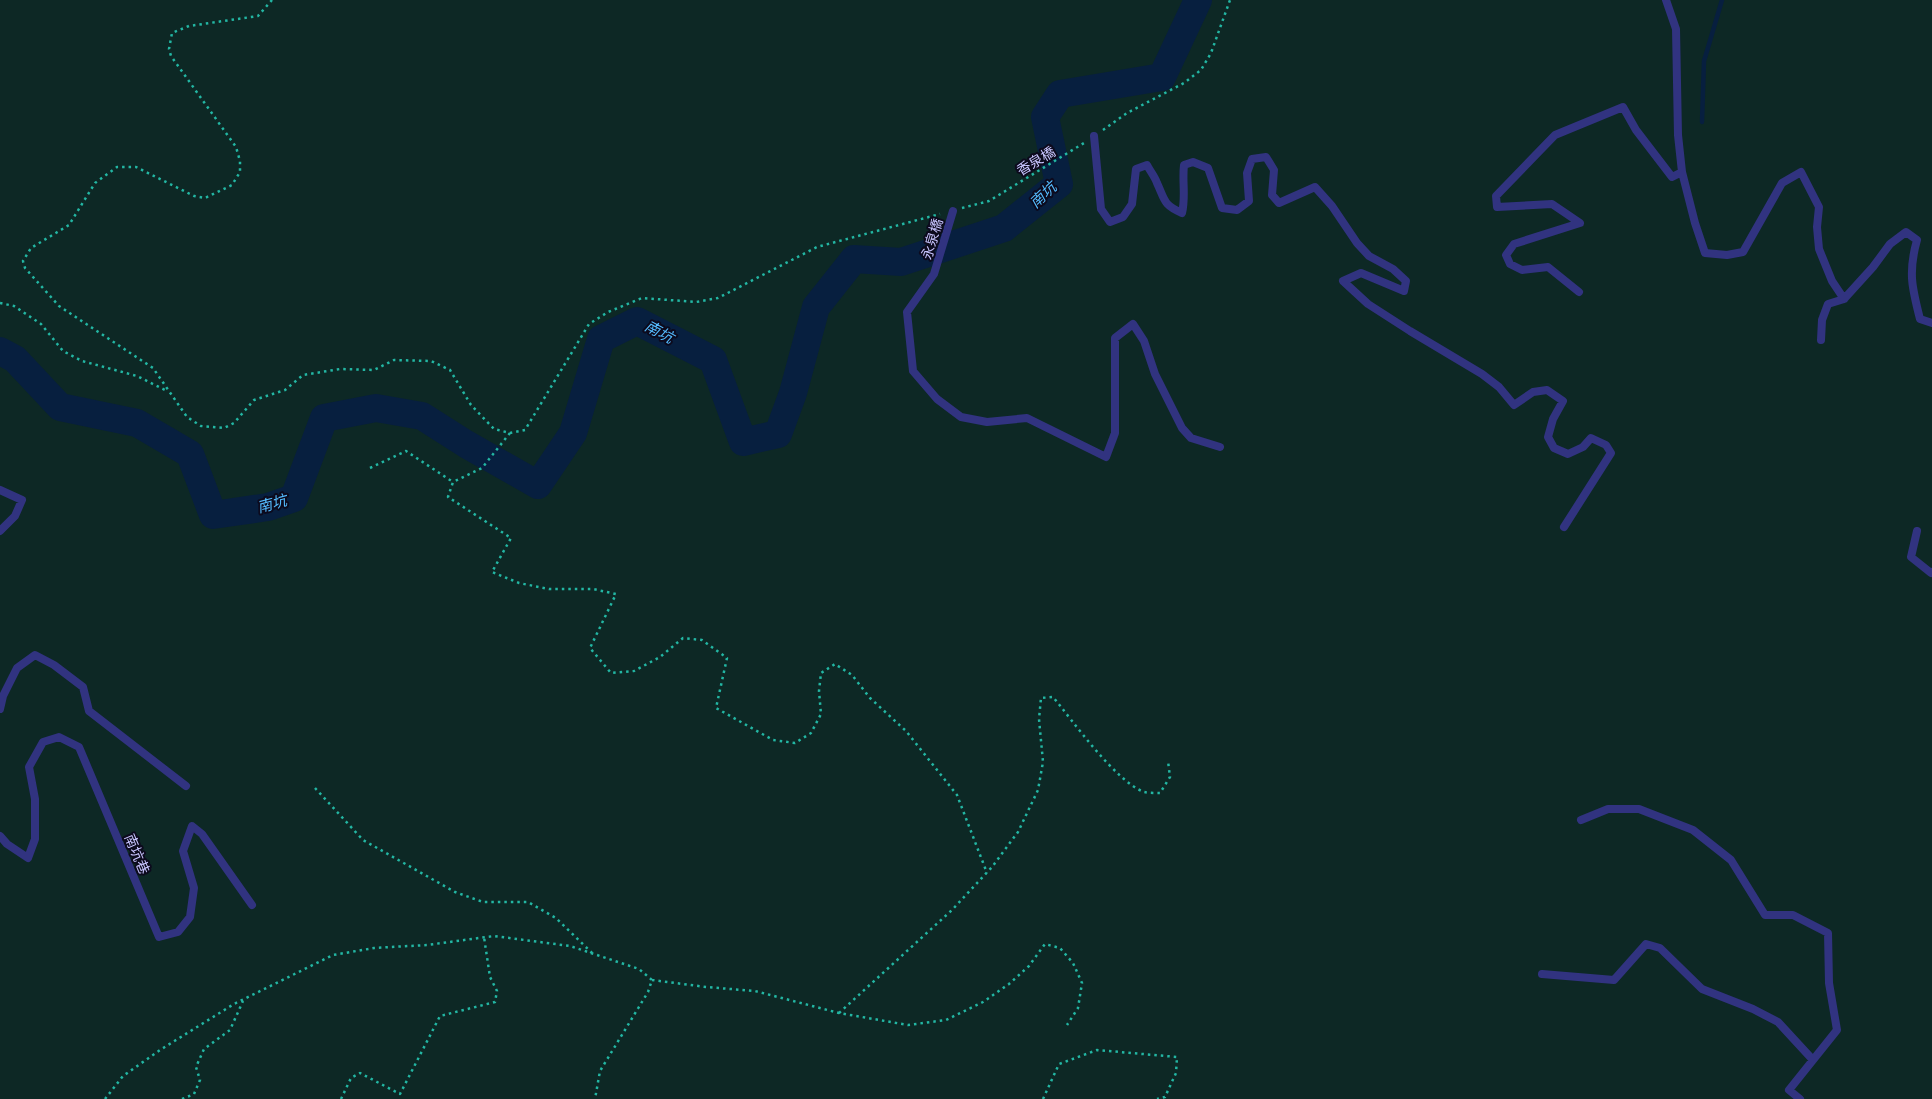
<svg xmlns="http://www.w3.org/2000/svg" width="1932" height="1099" font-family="'Titillium Web','Noto Sans TC',sans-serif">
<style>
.green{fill:#0d2825}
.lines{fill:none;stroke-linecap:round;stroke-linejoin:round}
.stream{stroke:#071f3f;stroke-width:4.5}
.river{stroke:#071f3f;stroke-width:28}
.path{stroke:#23b6a3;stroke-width:2.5;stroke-dasharray:2.5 4;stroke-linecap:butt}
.service{stroke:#313380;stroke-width:8}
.labels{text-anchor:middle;stroke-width:4;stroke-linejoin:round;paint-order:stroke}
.street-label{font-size:14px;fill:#c9c6ff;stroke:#0c0a1d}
.water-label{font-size:15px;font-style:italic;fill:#54bcff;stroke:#0c0a1d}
</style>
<rect width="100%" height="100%" fill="#0c0a1d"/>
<!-- green -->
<path class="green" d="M 0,0 L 1932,0 L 1932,1099 L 0,1099 Z"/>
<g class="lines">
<!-- stream -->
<path class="stream" d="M 1702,122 L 1704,61 L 1722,0"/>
<!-- river -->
<path class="river" d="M 0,351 L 15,359 L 60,407 L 137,423 L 190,454 L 213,515 L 268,507 L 294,498 L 324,418 L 376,408 L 422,416 L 466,444 L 538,485 L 573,433 L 601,339 L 637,321 L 713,360 L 743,442 L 778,434 L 793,393 L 816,307 L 854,259 L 901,262 L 1004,228 L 1059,184 L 1045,117 L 1060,94 L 1162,77 L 1198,0"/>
<!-- path -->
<path class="path" d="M 272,0 L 258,16 L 189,26 L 172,33 L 169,49 L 171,56 L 236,147 L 240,161 L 240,172 L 232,185 L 205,198 L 194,196 L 136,167 L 117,167 L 95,183 L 69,225 L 31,248 L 23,261 L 25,268 L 59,306 L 153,368 L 187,417 L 201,426 L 224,428 L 234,423 L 254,400 L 285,390 L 303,375 L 340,369 L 374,370 L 394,360 L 431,361 L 450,370 L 471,405 L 494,429 L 510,433 L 525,430 L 589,324 L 608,312 L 642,298 L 696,302 L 718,298 L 817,247 L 940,214
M 1103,130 L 1127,113 L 1184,83 L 1201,70 L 1211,53 L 1230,0
M 962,208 L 989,201 L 1084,143
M 0,303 L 14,306 L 41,324 L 63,351 L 82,361 L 137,376 L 167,391
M 510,433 L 482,468 L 453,482 L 448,497 L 511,538 L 492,572 L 519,583 L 549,589 L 593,589 L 616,594 L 590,648 L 611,673 L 634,671 L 660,657 L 683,638 L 702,640 L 727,658 L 716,708 L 773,740 L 795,743 L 811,733 L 821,714 L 819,691 L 821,673 L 835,664 L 852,675 L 870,698 L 906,731 L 957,795 L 987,873
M 370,468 L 406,451 L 453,482
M 315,788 L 363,840 L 455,892 L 483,902 L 528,902 L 556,918 L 592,953
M 652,980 L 706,987 L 755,991 L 839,1013 L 908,1025 L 946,1020 L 983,1002 L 1009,984 L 1029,966 L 1045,944 L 1060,948 L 1073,963 L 1082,983 L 1078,1008 L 1067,1025
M 839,1013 L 952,910 L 992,867 L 1018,832 L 1038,790 L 1043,762 L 1039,719 L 1041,698 L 1053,697 C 1073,721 1115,781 1144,792 C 1149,793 1155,793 1160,793 L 1170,777 L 1168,761
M 105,1099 L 123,1076 L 160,1050 L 234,1004 L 333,955 L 374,948 L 427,945 L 494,936 L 570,946 L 639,969 L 652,980 L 648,992 L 600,1071 L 595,1099
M 182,1099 L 194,1094 L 200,1080 L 196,1067 L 204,1049 L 230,1030 L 243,1001
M 341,1099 L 351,1078 L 360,1073 L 400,1094 L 440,1016 L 495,1002 L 497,991 L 490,977 L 484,937
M 1043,1099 L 1059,1064 L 1097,1050 L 1177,1057 L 1176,1073 L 1165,1097 L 1157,1099"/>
<!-- service -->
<path class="service" d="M 1666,0 L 1676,29 L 1678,135 L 1682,172 L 1695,223 L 1705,253 L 1727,255 L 1743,252 L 1782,183 L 1801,172 L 1819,207 L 1817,227 L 1819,249 L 1832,281 L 1844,299 L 1873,267 L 1890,244 L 1906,232 L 1917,240 C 1908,272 1912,288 1920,319 L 1932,323
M 1094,136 L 1101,209 L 1110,222 L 1123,217 L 1132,204 L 1136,169 L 1147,165 C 1150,171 1155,177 1157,183 C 1165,200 1163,205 1182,213 C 1186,197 1182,181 1184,165 L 1193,162 L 1208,168 L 1222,208 L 1237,210 L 1249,201 L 1247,173 L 1252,159 L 1266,157 L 1274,170 L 1272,195 L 1279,203 L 1315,187 L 1332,206 L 1357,243 L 1369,256 L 1393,269 L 1406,281 L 1404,291 L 1361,273 L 1343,281 L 1368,304 L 1410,331 L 1482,374 L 1499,387 L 1514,405 L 1533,392 L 1547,390 L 1563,401 L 1553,419 L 1548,437 L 1554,448 L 1568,454 L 1583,447 L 1591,438 L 1606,445 L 1611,453 L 1564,527
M 953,211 L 934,274 L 907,312 L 913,371 L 937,399 L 961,417 L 987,422 L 1027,418 L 1106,457 L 1115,433 L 1115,338 L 1133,324 L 1144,341 L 1155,374 L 1182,428 L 1191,438 L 1220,447
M 1579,292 L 1548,267 L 1522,270 L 1510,264 L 1506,255 L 1514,244 L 1580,223 L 1552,204 L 1497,207 L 1496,196 L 1555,135 L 1623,107 L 1636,130 L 1672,177 L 1682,172
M 1821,340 L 1822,320 L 1828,304 L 1844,299
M 0,490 L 22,500 L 15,516 L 0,531
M 1917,531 L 1911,557 L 1931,573 L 1932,572
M 0,709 L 3,696 L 17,668 L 35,655 L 54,665 L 83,687 L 89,711 L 186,786
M 1581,820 L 1608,809 L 1639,809 L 1693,830 L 1731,860 L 1765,915 L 1793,915 L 1828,933 L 1829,983 L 1837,1030 L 1789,1090 L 1800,1099
M 0,836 L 7,844 L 28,858 L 35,839 L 35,799 L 29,767 L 43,742 L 59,737 L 79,747 L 159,937 L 178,932 L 190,917 L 194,888 L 183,851 L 192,826 L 202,834 L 252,905
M 1542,974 L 1614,980 L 1646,944 L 1660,948 L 1702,989 L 1753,1009 L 1778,1022 L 1813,1060"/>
</g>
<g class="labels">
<!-- street labels -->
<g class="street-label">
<text transform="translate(1036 161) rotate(-31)" y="5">香泉橋</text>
<text transform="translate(932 239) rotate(-73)" y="5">永泉橋</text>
<text transform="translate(137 854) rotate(67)" y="5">南坑巷</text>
</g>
<!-- water labels -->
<g class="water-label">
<text transform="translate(1043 195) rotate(-43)" y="5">南坑</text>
<text transform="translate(659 332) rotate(28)" y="5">南坑</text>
<text transform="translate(272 504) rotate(-15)" y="5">南坑</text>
</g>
</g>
</svg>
